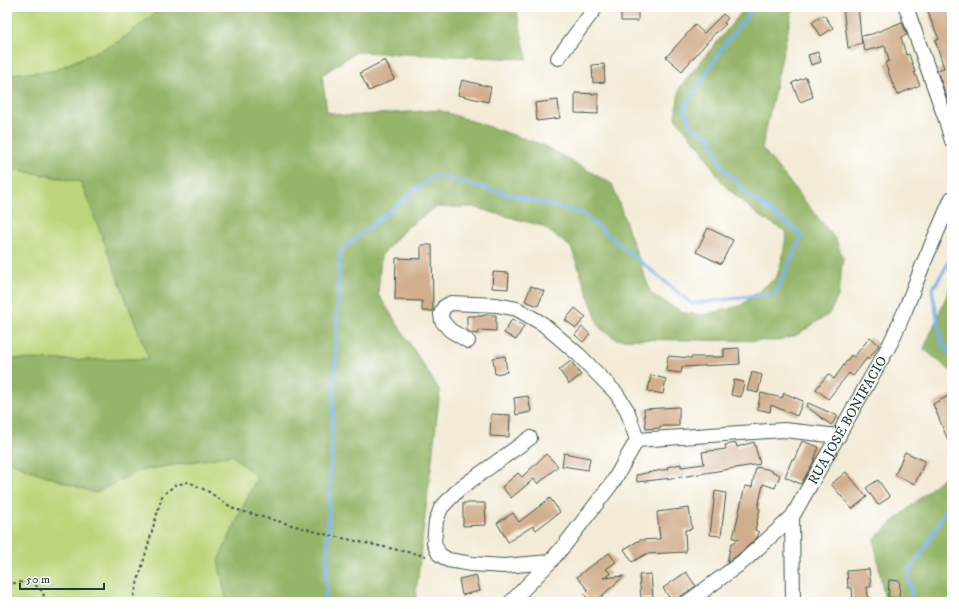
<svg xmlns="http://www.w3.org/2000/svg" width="959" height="609" font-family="'IM FELL DW Pica',serif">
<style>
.green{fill:#bcd57a;stroke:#6e8957}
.forest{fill:#95b66a;stroke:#5a7a4f}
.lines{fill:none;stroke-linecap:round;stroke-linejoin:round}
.stream{stroke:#7bb3eb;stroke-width:3.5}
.building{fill:#d1af8e}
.minor-casing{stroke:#3f574c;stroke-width:16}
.path{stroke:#3f574c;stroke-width:2;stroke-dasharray:3 3;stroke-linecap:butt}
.minor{stroke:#fff;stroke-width:14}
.labels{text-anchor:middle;stroke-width:3;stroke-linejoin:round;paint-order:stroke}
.street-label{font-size:14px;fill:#1f3d34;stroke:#fff}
</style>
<rect width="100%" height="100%" fill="#fff"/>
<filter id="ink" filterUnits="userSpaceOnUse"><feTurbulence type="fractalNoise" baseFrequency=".025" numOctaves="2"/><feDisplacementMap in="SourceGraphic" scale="8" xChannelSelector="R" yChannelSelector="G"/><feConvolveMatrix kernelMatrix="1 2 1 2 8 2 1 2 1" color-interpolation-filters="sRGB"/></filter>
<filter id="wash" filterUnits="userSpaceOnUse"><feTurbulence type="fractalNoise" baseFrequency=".012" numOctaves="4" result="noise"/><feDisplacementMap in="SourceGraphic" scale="16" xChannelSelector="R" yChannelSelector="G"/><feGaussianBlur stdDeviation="0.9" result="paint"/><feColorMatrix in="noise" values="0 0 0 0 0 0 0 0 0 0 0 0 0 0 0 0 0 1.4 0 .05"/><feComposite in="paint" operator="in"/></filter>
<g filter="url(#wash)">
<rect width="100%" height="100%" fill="#f3ebd6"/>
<!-- green -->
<path class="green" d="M 7,7 L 163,7 L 120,41 L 53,71 L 7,74 Z
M 7,168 L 81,182 L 149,359 L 74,360 L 7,359 Z
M 232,455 L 257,477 L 218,561 L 227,602 L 7,602 L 7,460 L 27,469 L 95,493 L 138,471 Z"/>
<!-- forest -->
<path class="forest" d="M 163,7 L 516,7 L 527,59 L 356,52 L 322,75 L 327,112 L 346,116 L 439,110 L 543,145 L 612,184 L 651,294 L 684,313 L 704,315 L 740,306 L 777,277 L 782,259 L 787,232 L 758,215 L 724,185 L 700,147 L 675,118 L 680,87 L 746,7 L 793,7 L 762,148 L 836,240 L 843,258 L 838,296 L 829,314 L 795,336 L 775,341 L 616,339 L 600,328 L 571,247 L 542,226 L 473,207 L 436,207 L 406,228 L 381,256 L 378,294 L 440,391 L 415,602 L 227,602 L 218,561 L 257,477 L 232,455 L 138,471 L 95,493 L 27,469 L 7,460 L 7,359 L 74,360 L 149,359 L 81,182 L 7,168 L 7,74 L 53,71 L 120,41 Z
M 950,288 L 952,297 L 952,372 L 924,349 Z
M 952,470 L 952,602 L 885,602 L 874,539 Z"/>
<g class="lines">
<!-- stream -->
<path class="stream" d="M 952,257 L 932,290 L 942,343 L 952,356
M 325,602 L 340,251 L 434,175 L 582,213 L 692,304 L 776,293 L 802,235 L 746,193 L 721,164 L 710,137 L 691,126 L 684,107 L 723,47 L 754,7
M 912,602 L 909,572 L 927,545 L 946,509 L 952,505"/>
</g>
<g id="blocks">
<!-- building -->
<path class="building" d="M 621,7 L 638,7 L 638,21 L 621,21 Z
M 843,7 L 858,7 L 861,36 L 872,34 L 902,22 L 907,35 L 901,37 L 906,55 L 909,54 L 915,72 L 914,72 L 920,85 L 897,95 L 885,63 L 889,61 L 885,46 L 865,51 L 861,37 L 862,43 L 848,48 Z
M 926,7 L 952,7 L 952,111 L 937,70 L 944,68 L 935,40 L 939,39 L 929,16 L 930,16 Z
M 723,14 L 728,18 L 724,23 L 726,24 L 716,33 L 716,32 L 682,71 L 666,57 L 695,25 L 704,33 Z
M 824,15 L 833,28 L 821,36 L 812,22 Z
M 818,52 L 821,62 L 811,65 L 808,55 Z
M 385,60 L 394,79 L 369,91 L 360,73 Z
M 604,64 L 605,82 L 593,83 L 592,65 Z
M 806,77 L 813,97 L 800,102 L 792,83 Z
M 462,80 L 491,87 L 488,102 L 458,95 Z
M 575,93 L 598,94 L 598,114 L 575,113 Z
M 558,100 L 560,118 L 537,121 L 535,103 Z
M 708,228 L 733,240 L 721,264 L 696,252 Z
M 421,245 L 432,245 L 433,311 L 422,311 L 422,301 L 395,300 L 396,258 L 421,259 Z
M 493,272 L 509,273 L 508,289 L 492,288 Z
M 531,286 L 544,291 L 538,306 L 525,301 Z
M 575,308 L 586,317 L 576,328 L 565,320 Z
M 483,315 L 496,315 L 496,331 L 479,330 L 478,334 L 472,333 L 467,330 L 467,316 L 483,316 Z
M 512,319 L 524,326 L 516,340 L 504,333 Z
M 582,327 L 590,334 L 583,342 L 575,335 Z
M 870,337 L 879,345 L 868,360 L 867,358 L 853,376 L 849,373 L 828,399 L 816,389 L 828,374 L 834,379 L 851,355 L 854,357 Z
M 739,348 L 740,364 L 682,367 L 681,373 L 666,371 L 668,356 L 691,358 L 691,357 L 724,357 L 724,349 Z
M 505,356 L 507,372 L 495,374 L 493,358 Z
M 571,361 L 581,375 L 569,384 L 559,370 Z
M 752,372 L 762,375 L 758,393 L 747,390 Z
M 651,375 L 666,379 L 663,394 L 648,391 Z
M 734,380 L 744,382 L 741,397 L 731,395 Z
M 761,393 L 782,398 L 784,393 L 803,401 L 797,416 L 771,405 L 770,412 L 757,409 Z
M 952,394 L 952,450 L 933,404 Z
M 528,396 L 531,412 L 516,415 L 514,398 Z
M 808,403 L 838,416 L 831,425 L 806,406 Z
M 679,407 L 679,426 L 660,426 L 661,428 L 646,429 L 644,409 Z
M 491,414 L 510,415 L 509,437 L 490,436 Z
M 802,441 L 819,447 L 812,465 L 801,484 L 785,477 L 792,459 L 794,460 Z
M 754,442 L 760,464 L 681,477 L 637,482 L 636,475 L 668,469 L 667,467 L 681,464 L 681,467 L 704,464 L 702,452 L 726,449 L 725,445 L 736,443 L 737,447 Z
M 905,452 L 925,461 L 915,484 L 895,475 Z
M 564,453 L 590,458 L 588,470 L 562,466 Z
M 546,454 L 558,466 L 538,484 L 534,479 L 511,498 L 502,487 L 518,473 L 522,477 Z
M 756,467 L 767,469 L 780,475 L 775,488 L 763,484 L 758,508 L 760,509 L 755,530 L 759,532 L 757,538 L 740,553 L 727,563 L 731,544 L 739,539 L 733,538 L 745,486 L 752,487 Z
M 846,472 L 867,497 L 852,509 L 831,484 Z
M 878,480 L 890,497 L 878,505 L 866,488 Z
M 715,491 L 726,493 L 721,536 L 710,535 Z
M 550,498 L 560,512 L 536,530 L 533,526 L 508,542 L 497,523 L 513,513 L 519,522 Z
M 463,503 L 485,503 L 486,525 L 463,526 Z
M 689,508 L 692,529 L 685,530 L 686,552 L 646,554 L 632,562 L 624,549 L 640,540 L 660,539 L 657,512 Z
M 609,553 L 616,562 L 606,569 L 611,574 L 603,578 L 624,576 L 595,602 L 591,602 L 584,594 L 588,590 L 577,577 L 590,566 L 590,567 Z
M 869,569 L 871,587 L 867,587 L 868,602 L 853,602 L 852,588 L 848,588 L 847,571 Z
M 686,572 L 696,586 L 672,602 L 663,588 Z
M 651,574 L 653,598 L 641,599 L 639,575 Z
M 476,575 L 480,591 L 462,595 L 459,579 Z
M 889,580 L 900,581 L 899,598 L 888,597 Z"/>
</g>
</g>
<g filter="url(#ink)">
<use href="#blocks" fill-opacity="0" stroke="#3f574c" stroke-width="1"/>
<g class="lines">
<defs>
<g id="minor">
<path d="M 906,7 L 946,120 L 952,141"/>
<path d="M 558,58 L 596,7"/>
<path d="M 468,341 L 450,330 L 442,321 L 441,314 L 444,307 L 451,303 L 497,305 L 517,309 L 543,324 L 579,355 L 616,393 L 627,410 L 637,440 L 613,482 L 567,542 L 550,562 L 511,602"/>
<path d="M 530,438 L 459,489 L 441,508 L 436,521 L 434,543 L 439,554 L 448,560 L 472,564 L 504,566 L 550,562"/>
<path d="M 637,440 L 784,430 L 839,436"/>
<path d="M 792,517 L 793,602"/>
<path id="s1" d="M 688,602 L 745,560 L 792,517 L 890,344 L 904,313 L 924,262 L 952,198"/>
</g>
</defs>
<!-- minor casing -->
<use href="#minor" class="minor-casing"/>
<!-- path -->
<path class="path" d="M 7,584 L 31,581 L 43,592 L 45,602
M 132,602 L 162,496 L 175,485 L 189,482 L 209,492 L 234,509 L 328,535 L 426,556"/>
<!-- minor -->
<use href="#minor" class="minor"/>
</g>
</g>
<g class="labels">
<!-- street labels -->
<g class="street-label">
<text dy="5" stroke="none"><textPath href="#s1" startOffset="246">RUA JOSÉ BONIFACIO</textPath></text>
</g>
</g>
<!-- margin -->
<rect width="959" height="609" fill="none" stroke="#fff" stroke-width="24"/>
<!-- scale -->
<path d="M20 583v6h84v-6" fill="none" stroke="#1f3d34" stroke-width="2"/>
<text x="26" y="583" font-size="12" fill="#1f3d34" stroke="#ffffff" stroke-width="3" paint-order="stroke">50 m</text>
</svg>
